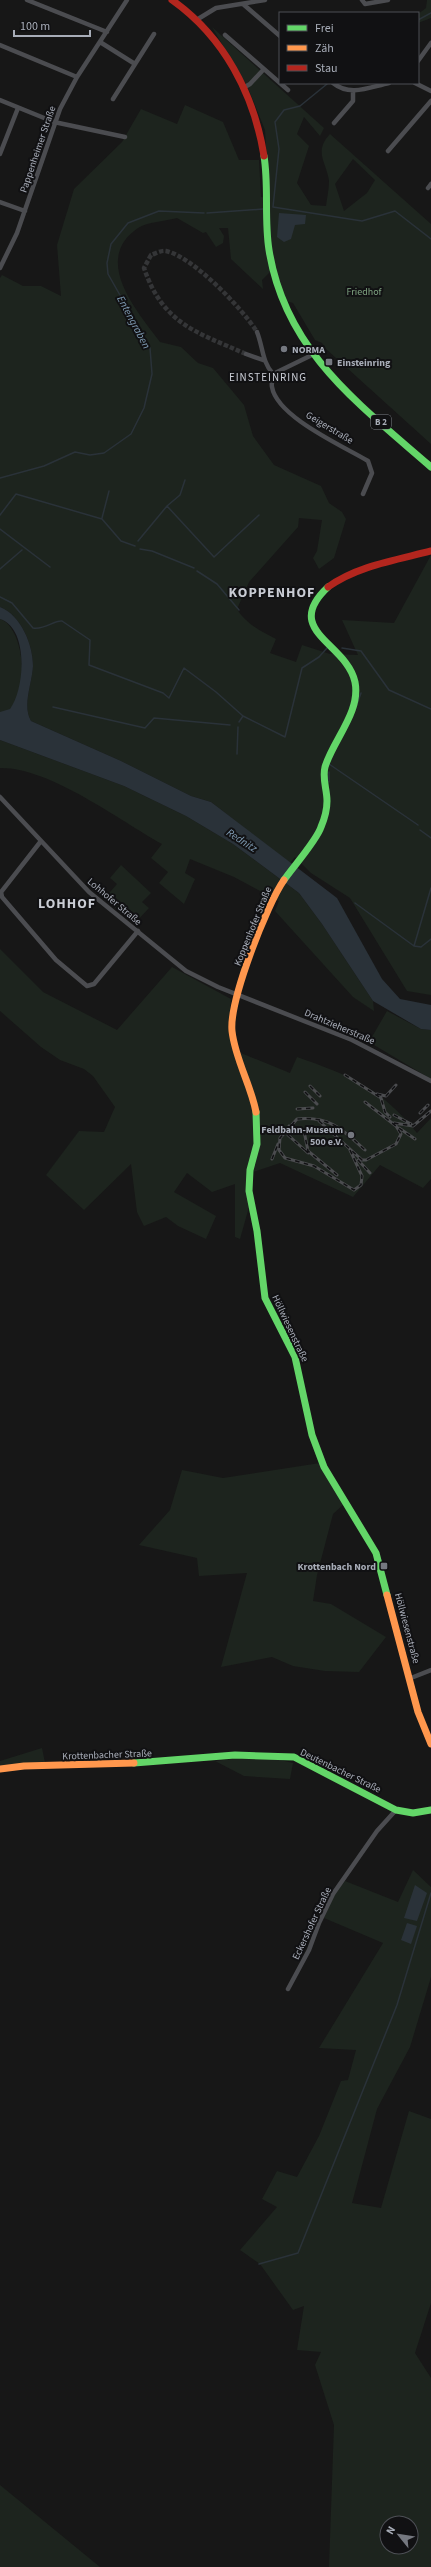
<svg xmlns="http://www.w3.org/2000/svg" width="431" height="2567" font-family="'Source Sans 3',sans-serif">
<style>
.green{fill:#1d241e;fill-rule:evenodd}
.water{fill:#2a3239}
.lines{fill:none;stroke-linecap:round;stroke-linejoin:round}
.stream{stroke:#2a3239;stroke-width:1.5}
.street-tunnel{stroke:#343537;stroke-width:4.5;stroke-dasharray:4.5 2;stroke-linecap:butt}
.street{stroke:#4b4c50;stroke-width:4.5}
.fast{stroke:#63d668;stroke-width:7}
.slow{stroke:#ff974d;stroke-width:7}
.jam{stroke:#b3261e;stroke-width:7}
.rail-casing{stroke:#4b4c4f;stroke-width:3}
.rail{stroke:#111113;stroke-width:1.5;stroke-dasharray:4.5;stroke-linecap:butt}
.poi-dot{fill:#757880;stroke:#111113;stroke-width:1.5}
.labels{text-anchor:middle;stroke-width:4;stroke-linejoin:round;paint-order:stroke}
.shield{fill:#111113;stroke:#7b7e86;stroke-width:1}
.shield-label{font-size:9px;font-weight:bold;fill:#a8adb8}
.street-label{font-size:10px;fill:#a8adb8;stroke:#111113}
.park-label{font-size:10px;fill:#7fa381;stroke:#111113}
.poi-label{font-size:10px;font-weight:bold;fill:#a8adb8;stroke:#111113;text-anchor:start}
.water-label{font-size:11px;font-style:italic;fill:#7f9bb3;stroke:#111113}
.neighbourhood-label{font-size:11px;letter-spacing:1px;fill:#c9ccd4;stroke:#111113}
.district-label{font-size:14px;font-weight:bold;letter-spacing:1px;fill:#c9ccd4;stroke:#111113}
</style>
<rect width="100%" height="100%" fill="#171717"/>
<!-- green -->
<path class="green" d="M 427,0 L 431,0 L 431,18 L 418,23 L 418,14 L 426,8 Z
M 212,27 L 324,128 L 320,136 L 304,117 L 297,134 L 309,146 L 297,183 L 311,205 L 326,206 C 327,198 329,189 329,181 C 327,163 313,152 330,134 L 431,224 L 431,444 L 326,349 L 322,343 L 315,340 L 293,303 L 286,301 L 274,268 L 262,280 L 263,289 L 231,259 L 228,228 L 219,228 L 224,236 L 223,243 L 216,247 L 206,232 L 203,233 L 177,218 C 166,221 147,222 138,228 C 91,260 138,312 160,342 L 181,347 L 198,363 L 213,368 L 244,405 L 253,436 L 274,465 L 321,486 L 329,503 L 342,512 L 346,519 L 334,558 L 319,569 L 313,558 L 317,551 L 322,520 L 299,518 L 298,527 L 249,582 L 237,609 C 246,624 261,631 276,639 L 270,653 L 296,662 L 302,645 L 330,654 L 358,655 L 342,620 L 394,623 L 431,555 L 431,995 L 407,991 L 350,898 L 311,873 L 295,857 L 290,863 L 211,802 L 191,796 L 121,761 L 31,721 C 22,706 32,684 33,666 C 33,645 21,615 0,607 L 0,278 L 2,275 L 23,286 L 41,286 L 61,296 L 57,245 L 74,189 L 122,142 L 141,109 L 177,124 L 185,105 L 223,122 L 239,160 L 259,160 L 261,197 L 269,198 L 265,130 L 248,88 ZM 353,159 L 375,180 L 367,193 L 344,211 L 335,184 Z
M 0,619 C 28,628 31,715 0,712 Z
M 0,740 L 124,786 L 186,816 L 233,844 L 299,893 L 322,924 L 373,1001 L 374,1011 L 353,997 L 275,911 L 279,901 L 234,877 L 190,859 L 185,873 L 195,879 L 184,904 L 159,883 L 168,872 L 151,858 L 162,844 C 119,820 49,767 0,768 Z
M 121,865 L 151,893 L 142,902 L 149,908 L 135,923 L 104,899 L 117,884 L 110,878 Z
M 0,949 L 43,992 L 117,1030 L 172,967 L 231,999 L 228,1029 L 236,1051 L 290,1073 L 297,1057 C 351,1076 380,1087 417,1133 L 431,1118 L 431,1179 L 423,1188 L 380,1165 L 353,1197 L 280,1163 L 247,1174 L 249,1207 L 240,1239 L 235,1237 L 235,1184 L 212,1192 L 187,1173 L 174,1192 L 216,1216 L 206,1239 L 178,1226 L 166,1217 L 144,1226 L 137,1212 L 131,1164 L 84,1210 L 46,1175 L 79,1131 L 104,1132 L 115,1107 L 93,1076 L 84,1069 L 60,1060 L 41,1047 L 0,1011 Z
M 387,1011 L 421,1029 L 431,1030 L 431,1079 L 369,1042 Z
M 320,1463 L 344,1504 L 333,1514 L 317,1575 L 313,1601 L 331,1604 L 386,1637 L 359,1672 L 325,1671 L 293,1666 L 272,1657 L 221,1667 L 247,1573 L 199,1576 L 197,1558 L 139,1545 L 170,1510 L 182,1470 L 223,1478 Z
M 42,1748 L 45,1763 L 0,1767 L 0,1761 Z
M 239,1758 L 276,1759 L 293,1763 L 290,1779 L 244,1776 L 215,1761 Z
M 413,1870 L 431,1887 L 431,1977 L 410,2047 L 377,2109 L 352,2203 L 381,2208 L 409,2111 L 431,2119 L 431,2303 L 415,2353 L 431,2378 L 431,2567 L 329,2567 L 334,2425 L 315,2365 L 321,2352 L 297,2350 L 304,2306 L 293,2310 L 260,2264 L 240,2250 L 277,2207 L 262,2199 L 277,2171 L 297,2177 L 319,2136 L 341,2081 L 348,2080 L 356,2050 L 319,2048 L 383,1943 L 324,1918 L 334,1895 L 345,1881 L 398,1902 ZM 387,2523 L 411,2523 L 411,2547 L 387,2547 Z
M 0,2485 L 100,2567 L 0,2567 Z"/>
<!-- water -->
<path class="water" d="M 279,213 L 306,215 L 305,224 L 295,225 L 291,239 L 284,242 L 277,237 Z
M 0,607 C 21,615 33,645 33,666 C 32,684 22,706 31,721 L 121,761 L 191,796 L 211,802 L 337,898 L 382,979 L 400,999 L 431,1005 L 431,1030 L 421,1029 L 373,1001 L 322,924 L 299,893 L 233,844 L 186,816 L 124,786 L 0,740 L 0,712 L 10,709 C 25,689 29,628 0,619 Z
M 415,1885 L 427,1893 L 417,1921 L 404,1918 Z
M 407,1923 L 417,1926 L 411,1944 L 401,1940 Z"/>
<g class="lines">
<!-- stream -->
<path class="stream" d="M 418,20 L 431,13
M 327,84 L 300,106 L 284,110 L 275,122 L 279,149 L 273,207 L 362,221 L 395,211 L 431,239
M 207,213 L 263,209
M 0,478 L 44,466 L 75,452 L 90,455 L 104,453 L 131,434 L 144,408 L 152,374 L 150,348 L 108,274 L 107,263 L 111,244 L 128,223 L 159,211 L 204,213
M 167,506 L 214,557 L 259,515
M 0,515 L 16,494 L 102,519 L 121,541 L 135,546
M 102,518 L 109,491
M 0,529 L 50,567
M 138,541 L 167,506 L 180,495 L 185,480
M 140,549 L 152,551 L 194,568
M 0,569 L 22,550
M 197,571 L 217,584 L 239,610
M 0,597 L 12,603 L 33,628 C 45,630 54,620 62,621 L 90,640 L 89,665 L 163,693 L 169,698 L 184,668 L 216,692 L 243,716 L 285,737 L 302,668 L 319,657 L 327,648
M 342,648 L 361,651 L 389,690 L 431,709
M 53,707 L 145,728 L 154,718 L 230,725
M 355,710 L 361,693
M 239,722 L 243,716
M 237,754 L 238,727
M 329,764 L 418,825
M 329,772 L 329,782
M 420,830 L 431,838
M 355,903 L 414,946 L 421,947 L 431,939
M 414,946 L 431,888
M 259,2264 L 298,2253 L 397,2005 L 431,1893"/>
<!-- street-tunnel -->
<path class="street-tunnel" d="M 246,354 C 196,332 163,324 144,268 L 151,255 C 155,254 161,250 166,251 C 193,257 242,308 257,332"/>
<!-- street -->
<path class="street" d="M 27,0 L 107,32
M 362,0 L 365,4 L 388,0
M 243,4 L 280,36
M 198,19 L 216,8 L 265,0
M 225,35 L 288,90
M 100,42 L 135,64
M 0,45 L 77,77
M 418,61 L 431,43
M 333,83 C 350,97 370,87 389,83
M 415,83 L 431,91
M 243,88 L 250,84 L 264,69
M 113,99 L 154,34
M 0,100 L 54,122 L 125,137
M 334,123 L 353,101 L 353,91
M 388,151 L 431,101
M 0,154 L 18,108
M 428,188 L 431,184
M 0,202 L 25,211
M 0,268 L 17,233 L 60,109 L 77,77 L 127,0
M 257,332 C 263,347 262,362 273,374 L 312,355
M 246,354 L 263,360
M 273,374 C 273,378 271,383 272,387 C 277,417 343,446 368,461 L 372,473 L 363,494
M 0,797 L 89,892 L 186,971 L 218,987 L 352,1040 L 431,1081
M 41,841 L 1,892 L 2,897 L 56,960 L 87,986 L 94,984 L 138,931
M 411,1678 L 431,1670
M 288,1989 L 309,1950 L 319,1923 L 333,1894 L 377,1831 L 396,1810"/>
<!-- fast -->
<path class="fast" d="M 264,156 C 269,187 264,219 269,250 C 285,351 359,404 431,467
M 284,880 C 293,867 317,840 321,827 C 324,820 327,809 327,801 C 327,789 322,779 325,767 C 333,740 361,712 355,682 C 347,643 281,631 328,587
M 256,1112 L 257,1144 L 250,1170 L 249,1191 L 257,1231 L 265,1298 L 295,1357 L 312,1435 L 324,1467 L 376,1553 L 387,1595
M 134,1763 L 235,1755 L 294,1757 L 396,1810 L 413,1813 L 431,1810"/>
<!-- slow -->
<path class="slow" d="M 256,1112 C 251,1085 235,1059 232,1031 C 229,1001 267,904 284,880
M 387,1595 L 418,1712 L 431,1744
M 0,1769 L 24,1766 L 134,1763"/>
<!-- jam -->
<path class="jam" d="M 172,0 C 224,37 254,94 264,156
M 328,587 C 357,566 396,560 431,551"/>
<defs>
<path id="rail" d="M 345,1075 L 381,1098 L 385,1112 L 390,1117
M 310,1086 L 320,1096
M 305,1092 L 317,1104
M 377,1094 L 386,1096 L 396,1085
M 297,1109 L 313,1108
M 420,1113 L 428,1105
M 394,1115 L 411,1124
M 319,1121 L 362,1160 L 366,1160 L 396,1144 L 401,1134 L 396,1126 L 365,1102
M 394,1123 L 413,1126 L 431,1111
M 289,1126 L 288,1135 L 308,1153 L 305,1150
M 399,1128 L 415,1139
M 304,1131 L 308,1151 L 337,1175
M 350,1150 L 362,1176 L 361,1185 L 354,1190 L 314,1166 L 285,1158 L 279,1150 L 280,1138 L 297,1119 C 330,1116 342,1129 365,1150
M 272,1159 L 278,1144
M 358,1160 L 370,1173"/>
</defs>
<!-- rail casing -->
<use href="#rail" class="rail-casing"/>
<!-- rail -->
<use href="#rail" class="rail"/>
</g>
<!-- markers -->
<g class="poi-dot">
<circle cx="284" cy="349" r="4"/>
<rect x="325" y="358" width="8" height="8" rx="2"/>
<circle cx="351" cy="1135" r="4"/>
<rect x="380" y="1562" width="8" height="8" rx="2"/>
</g>
<g class="labels">
<!-- shield labels -->
<rect class="shield" x="371" y="415" width="20" height="14" rx="3"/>
<g class="shield-label">
<text x="381" y="425">B 2</text>
</g>
<!-- street labels -->
<g class="street-label">
<text transform="translate(37 149) rotate(-71)" y="4">Pappenheimer Straße</text>
<text transform="translate(330 427) rotate(31)" y="4">Geigerstraße</text>
<text transform="translate(115 901) rotate(40)" y="4">Lohhofer Straße</text>
<text transform="translate(252 926) rotate(-68)" y="4">Koppenhofer Straße</text>
<text transform="translate(340 1026) rotate(23)" y="4">Drahtzieherstraße</text>
<text transform="translate(291 1328) rotate(65)" y="4">Höllwiesenstraße</text>
<text transform="translate(408 1628) rotate(75)" y="4">Höllwiesenstraße</text>
<text transform="translate(107 1754) rotate(-2)" y="4">Krottenbacher Straße</text>
<text transform="translate(341 1770) rotate(26)" y="4">Deutenbacher Straße</text>
<text transform="translate(311 1923) rotate(-65)" y="4">Eckershofer Straße</text>
</g>
<!-- park labels -->
<g class="park-label">
<text x="364" y="295">Friedhof</text>
</g>
<!-- poi labels -->
<g class="poi-label">
<text x="292" y="353">NORMA</text>
<text x="337" y="366">Einsteinring</text>
<text x="343" y="1133" text-anchor="end">Feldbahn-Museum<tspan x="343" dy="12">500 e.V.</tspan></text>
<text x="376" y="1570" text-anchor="end">Krottenbach Nord</text>
</g>
<!-- water labels -->
<g class="water-label">
<text transform="translate(134 322) rotate(62)" y="4">Entengraben</text>
<text transform="translate(242 840) rotate(33)" y="4">Rednitz</text>
</g>
<!-- neighbourhood labels -->
<g class="neighbourhood-label">
<text x="268" y="381">EINSTEINRING</text>
</g>
<!-- district labels -->
<g class="district-label">
<text x="272" y="597">KOPPENHOF</text>
<text x="67" y="908">LOHHOF</text>
</g>
</g>
<!-- legend -->
<rect x="279" y="12" width="140" height="72" fill="#111113" stroke="#4d4f55"/>
<rect x="287" y="25" width="20" height="6" fill="#63d668" stroke="#4d4f55"/>
<text x="315" y="32" font-size="12" fill="#a8adb8">Frei</text>
<rect x="287" y="45" width="20" height="6" fill="#ff974d" stroke="#4d4f55"/>
<text x="315" y="52" font-size="12" fill="#a8adb8">Zäh</text>
<rect x="287" y="65" width="20" height="6" fill="#b3261e" stroke="#4d4f55"/>
<text x="315" y="72" font-size="12" fill="#a8adb8">Stau</text>
<!-- north arrow -->
<g transform="translate(399 2535) rotate(300)"><circle r="19" fill="#111113" stroke="#4d4f55"/>
<path d="M0-3L7 15L0 10L-7 15Z" fill="#757880"/>
<text y="-6" font-size="11" font-weight="bold" text-anchor="middle" fill="#a8adb8">N</text>
</g>
<!-- scale -->
<path d="M14 30v6h76v-6" fill="none" stroke="#a8adb8" stroke-width="2"/>
<text x="20" y="30" font-size="12" fill="#a8adb8" stroke="#111113" stroke-width="3" paint-order="stroke">100 m</text>
</svg>
